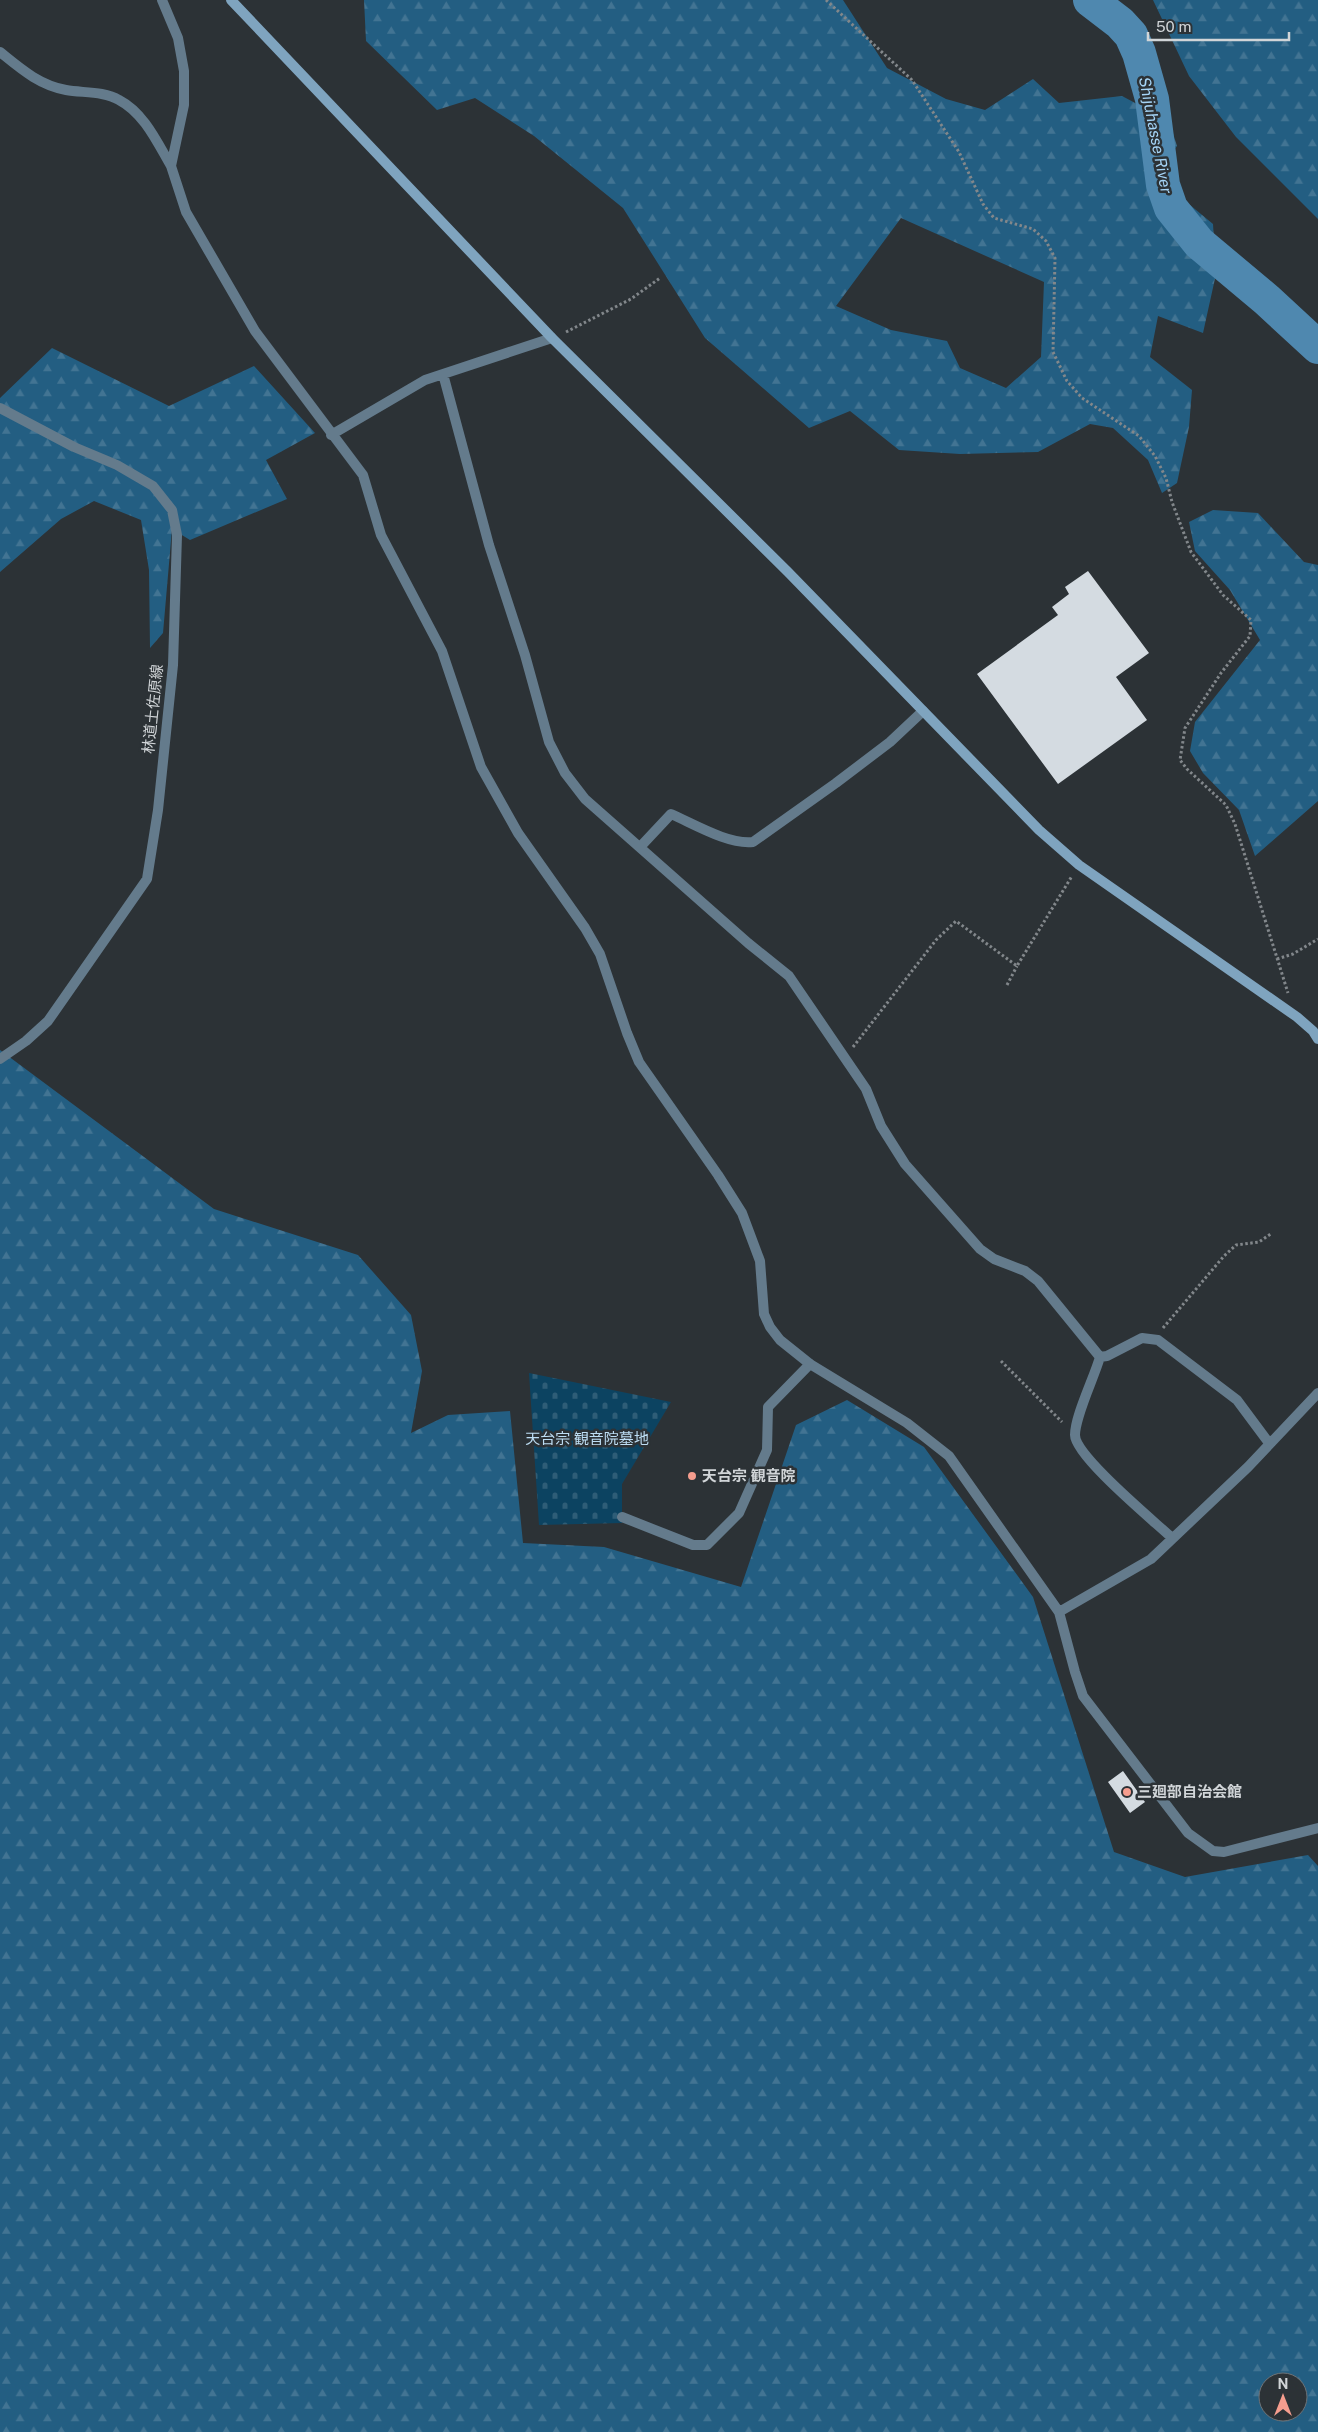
<svg xmlns="http://www.w3.org/2000/svg" width="1318" height="2432" font-family="'Public Sans','Noto Sans JP',sans-serif">
<style>
.forest{fill:url(#forest-firs);fill-rule:evenodd}
.cemetery{fill:url(#cemetery-stones)}
.lines{fill:none;stroke-linecap:round;stroke-linejoin:round}
.river{stroke:#4f88af;stroke-width:34}
.building{fill:#d4dbe1}
.path{stroke:#82878b;stroke-width:3;stroke-dasharray:2.5 2.5;stroke-linecap:butt}
.lane{stroke:#647b8c;stroke-width:10}
.street{stroke:#647b8c;stroke-width:10}
.secondary{stroke:#7fa4bf;stroke-width:10}
.poi-dot{fill:#f59d8e;stroke:#2c3236;stroke-width:2}
.labels{text-anchor:middle;stroke-width:5;stroke-linejoin:round;paint-order:stroke}
.street-label{font-size:15px;fill:#d1d5d8;stroke:#2c3236}
.park-label{font-size:15px;fill:#bdddf3;stroke:#2c3236}
.poi-label{font-size:15px;font-weight:bold;fill:#d1d5d8;stroke:#2c3236;text-anchor:start}
.water-label{font-size:16px;font-style:italic;fill:#a5d4f6;stroke:#2c3236}
</style>
<defs>
<pattern id="forest-firs" width="22" height="20" patternUnits="userSpaceOnUse" patternTransform="scale(1.25)"><rect width="22" height="20" fill="#235e82"/><path d="M5 1l3.5 6h-7zM16 11l3.5 6h-7z" fill="#427493"/></pattern>
<pattern id="cemetery-stones" width="16" height="16" patternUnits="userSpaceOnUse" patternTransform="scale(1.25)"><rect width="16" height="16" fill="#0c4361"/><path d="M2 7V4a2 2 0 0 1 4 0v3zM10 15v-3a2 2 0 0 1 4 0v3z" fill="#2e5d77"/></pattern>
</defs>
<rect width="100%" height="100%" fill="#2c3236"/>
<!-- forest -->
<path class="forest" d="M 364,0 L 843,0 L 887,68 L 946,99 L 985,110 L 1033,79 L 1059,103 L 1122,96 L 1169,121 L 1177,146 L 1153,177 L 1155,197 L 1190,205 L 1213,224 L 1216,274 L 1203,333 L 1158,316 L 1150,357 L 1192,390 L 1189,427 L 1177,483 L 1162,493 L 1148,460 L 1113,428 L 1090,424 L 1038,452 L 960,454 L 899,450 L 850,411 L 809,428 L 705,338 L 623,208 L 534,136 L 475,98 L 437,110 L 366,41 ZM 901,218 L 1044,282 L 1041,357 L 1006,388 L 960,368 L 947,341 L 891,330 L 836,306 Z
M 1153,0 L 1318,0 L 1318,219 L 1236,137 L 1189,76 Z
M 52,348 L 169,406 L 254,366 L 315,433 L 266,460 L 287,499 L 190,540 L 172,529 L 163,633 L 150,648 L 149,570 L 141,520 L 94,501 L 61,519 L 0,572 L 0,398 Z
M 1213,510 L 1258,513 L 1304,562 L 1318,565 L 1318,801 L 1255,856 L 1239,810 L 1203,773 L 1190,751 L 1195,722 L 1260,640 L 1230,590 L 1195,551 L 1189,522 Z
M 0,1050 L 214,1209 L 358,1255 L 411,1315 L 422,1371 L 411,1433 L 448,1415 L 510,1411 L 523,1543 L 604,1547 L 741,1587 L 796,1425 L 847,1400 L 924,1447 L 1033,1597 L 1114,1852 L 1185,1877 L 1308,1855 L 1318,1866 L 1318,2432 L 0,2432 ZM 1268,2382 L 1298,2382 L 1298,2412 L 1268,2412 Z"/>
<!-- cemetery -->
<path class="cemetery" d="M 529,1373 L 671,1402 L 622,1484 L 622,1523 L 539,1525 Z"/>
<g class="lines">
<!-- river -->
<path class="river" d="M 1090,0 L 1120,23 L 1131,35 L 1139,53 L 1152,99 L 1163,185 L 1171,208 L 1199,243 L 1267,300 L 1318,347"/>
</g>
<!-- building -->
<path class="building" d="M 1088,571 L 1149,653 L 1116,677 L 1147,720 L 1058,784 L 977,674 L 1058,615 L 1052,607 L 1069,594 L 1065,587 Z
M 1123,1771 L 1145,1802 L 1130,1813 L 1108,1782 Z"/>
<g class="lines">
<!-- path -->
<path class="path" d="M 826,0 L 912,80 L 959,152 L 983,204 L 994,218 L 1033,229 L 1046,241 L 1055,258 L 1053,352 L 1067,381 L 1082,398 L 1139,436 L 1155,456 L 1166,478 L 1172,502 L 1191,552 L 1223,595 L 1251,620 L 1250,636 L 1221,673 L 1185,728 L 1180,760 L 1187,769 L 1226,805 L 1235,824 L 1288,993
M 566,332 L 631,299 L 660,278
M 1277,959 L 1293,954 L 1318,939
M 1007,985 L 1017,966
M 853,1047 L 936,940 L 956,921 L 1017,966 L 1072,876
M 1163,1328 L 1224,1256 L 1236,1245 L 1259,1242 L 1272,1233
M 1001,1361 L 1062,1422"/>
<!-- lane -->
<path class="lane" d="M 622,1517 L 693,1545 L 707,1545 L 739,1513 L 767,1450 L 768,1407 L 810,1364"/>
<!-- street -->
<path class="street" d="M 162,0 L 178,38 L 184,71 L 184,105 L 171,166 L 186,212 L 255,331 L 363,475 L 381,535 L 442,651 L 481,767 L 518,833 L 585,928 L 600,954 L 627,1033 L 639,1062 L 718,1175 L 742,1213 L 760,1261 L 764,1314 L 770,1327 L 780,1340 L 810,1364 L 907,1423 L 949,1456 L 1059,1612 L 1075,1672 L 1083,1696 L 1188,1833 L 1213,1851 L 1224,1852 L 1318,1828
M 0,52 C 21,69 39,85 66,90 C 82,93 104,91 119,100 C 144,113 157,142 171,166
M 443,374 L 489,545 L 525,655 L 549,742 L 565,773 L 585,799 L 748,943 L 789,976 L 866,1089 L 881,1126 L 905,1164 L 980,1249 L 994,1259 L 1025,1271 L 1038,1281 L 1100,1357
M 0,408 L 74,447 L 117,465 L 153,486 L 172,510 L 177,535 L 173,665 L 158,810 L 147,879 L 48,1021 L 26,1041 L 0,1059
M 331,435 L 425,380 L 552,338
M 641,846 L 671,814 C 694,824 729,845 753,842 L 836,783 L 890,742 L 923,711
M 1100,1357 C 1094,1378 1075,1416 1075,1435 C 1075,1456 1154,1521 1172,1538
M 1100,1357 L 1107,1356 L 1142,1338 L 1158,1340 L 1237,1400 L 1269,1443
M 1059,1612 L 1151,1559 L 1248,1467 L 1318,1393"/>
<!-- secondary -->
<path class="secondary" d="M 231,0 L 552,338 L 788,572 L 1039,830 L 1079,865 L 1297,1017 L 1313,1031 L 1318,1039"/>
</g>
<!-- markers -->
<g class="poi-dot">
<circle cx="692" cy="1476" r="5"/>
<circle cx="1127" cy="1792" r="5"/>
</g>
<g class="labels">
<!-- street labels -->
<g class="street-label">
<text transform="translate(153 709) rotate(-84)" y="5">林道土佐原線</text>
</g>
<!-- park labels -->
<g class="park-label">
<text x="587" y="1444">天台宗 観音院墓地</text>
</g>
<!-- poi labels -->
<g class="poi-label">
<text x="702" y="1481">天台宗 観音院</text>
<text x="1137" y="1797">三廻部自治会館</text>
</g>
<!-- water labels -->
<g class="water-label">
<text transform="translate(1156 135) rotate(79)" y="6">Shijuhasse River</text>
</g>
</g>
<!-- north arrow -->
<g transform="translate(1283 2397)"><circle r="24" fill="#2c3236" stroke="#6e7377"/>
<path d="M0-4L9 19L0 12L-9 19Z" fill="#f59d8e"/>
<text y="-8" font-size="14" font-weight="bold" text-anchor="middle" fill="#d1d5d8">N</text>
</g>
<!-- scale -->
<path d="M1148 32v8h141v-8" fill="none" stroke="#d1d5d8" stroke-width="2.5"/>
<text x="1156" y="32" font-size="15" fill="#d1d5d8" stroke="#2c3236" stroke-width="4" paint-order="stroke">50 m</text>
</svg>
